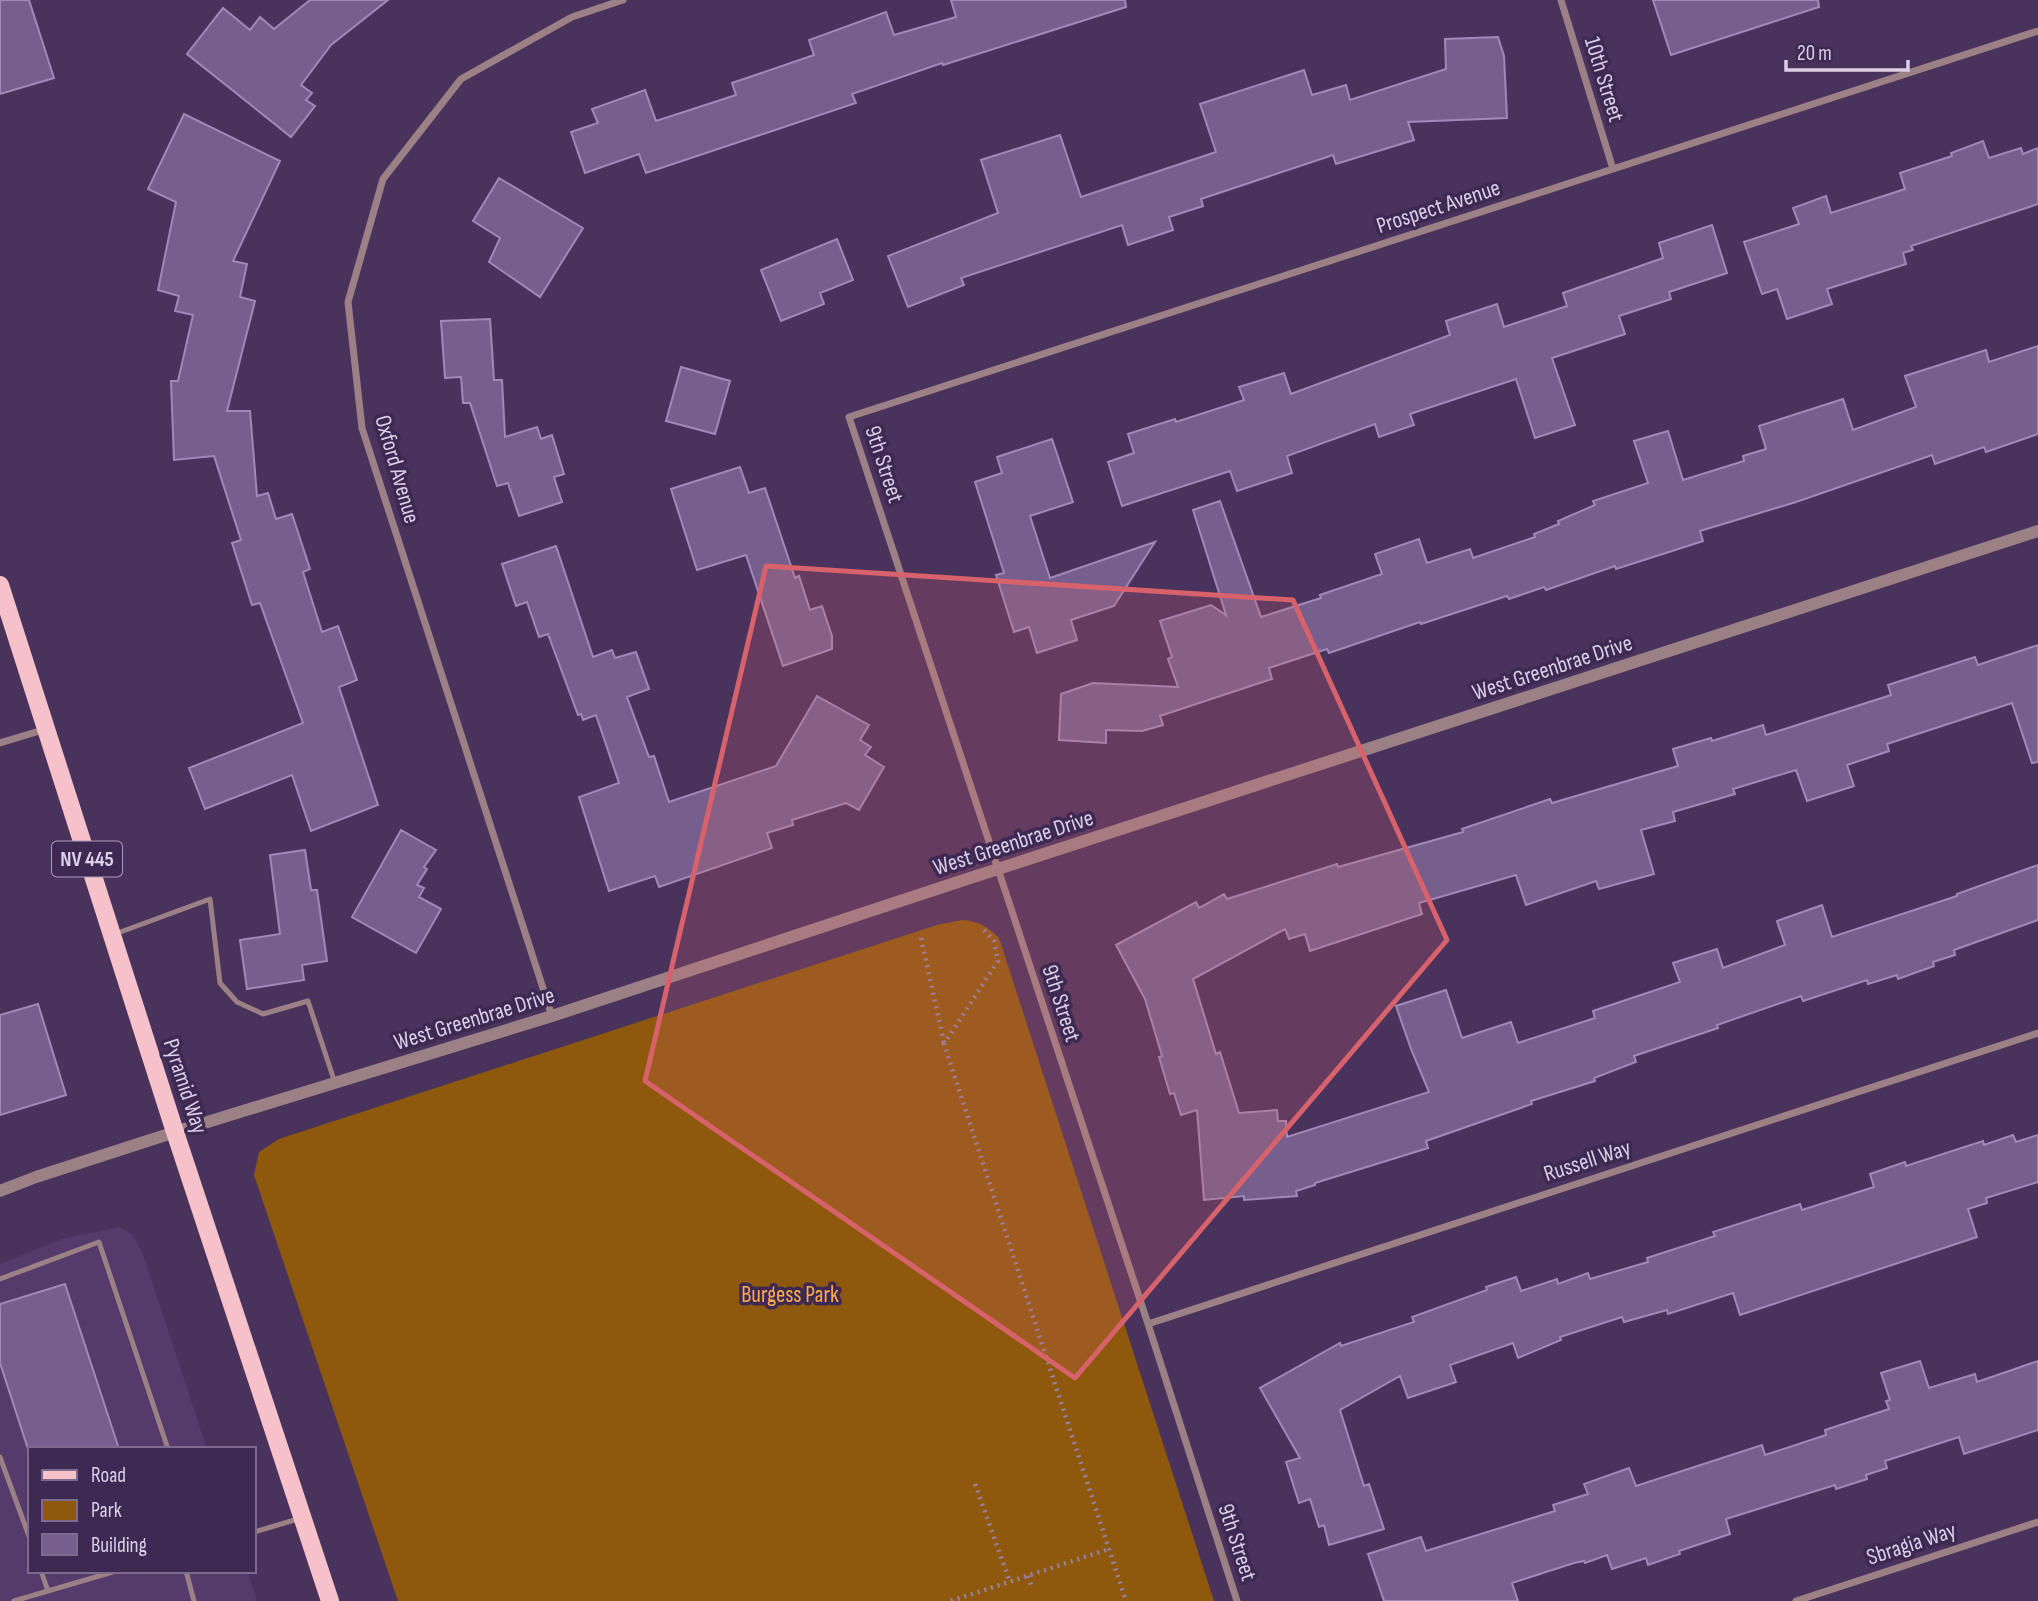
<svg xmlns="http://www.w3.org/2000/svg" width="2038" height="1601" font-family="'Sofia Sans Condensed',sans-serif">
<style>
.built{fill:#543b6b}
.green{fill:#8f590d}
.building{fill:#765f8c;stroke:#a088b8;stroke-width:2}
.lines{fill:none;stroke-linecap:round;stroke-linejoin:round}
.path{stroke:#9584a5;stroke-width:4.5;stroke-dasharray:2 5;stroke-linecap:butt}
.service{stroke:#9b8185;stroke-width:5}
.minor{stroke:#9b8185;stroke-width:7}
.tertiary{stroke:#9b8185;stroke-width:12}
.primary{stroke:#f7c1ca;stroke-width:18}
.marked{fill:#d8626b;fill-opacity:0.2;stroke:#d8626b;stroke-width:5;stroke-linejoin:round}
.labels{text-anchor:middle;stroke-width:7;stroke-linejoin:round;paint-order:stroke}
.shield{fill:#3e2952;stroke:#ac9dbb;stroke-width:2}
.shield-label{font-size:21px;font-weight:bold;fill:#dbcfe8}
.street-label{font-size:23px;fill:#dbcfe8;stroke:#3e2952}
.park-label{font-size:23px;fill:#feac4c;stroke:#3e2952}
</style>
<rect width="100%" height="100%" fill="#49335d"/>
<!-- built -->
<path class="built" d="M 119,1227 L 132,1234 L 143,1254 L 207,1449 L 30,1449 L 30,1571 L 247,1571 L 257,1601 L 0,1601 L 0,1264 L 62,1239 Z"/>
<!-- green -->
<path class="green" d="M 962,920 C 979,921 988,927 999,938 L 1214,1601 L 398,1601 L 254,1175 L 259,1152 L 279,1139 L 937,925 Z"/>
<!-- building -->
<path class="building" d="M 0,0 L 29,0 L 54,78 L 0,94 Z
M 310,0 L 388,0 L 331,45 L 301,85 L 312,93 L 306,100 L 315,106 L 291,137 L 187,54 L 223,8 L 250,30 L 260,17 L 274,29 Z
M 951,0 L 1125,0 L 1126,7 L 943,65 L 942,63 L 852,94 L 856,103 L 646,173 L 639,154 L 585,173 L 571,132 L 598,123 L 592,109 L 645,90 L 656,121 L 736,95 L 732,83 L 814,55 L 809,40 L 886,12 L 894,35 L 956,17 Z
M 1653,0 L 1818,0 L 1819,7 L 1671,55 Z
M 1498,37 L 1504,56 L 1507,118 L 1408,122 L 1414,140 L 1336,164 L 1333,155 L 1201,199 L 1203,206 L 1169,217 L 1173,230 L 1128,245 L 1122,225 L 961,278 L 964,285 L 908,307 L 888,256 L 998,213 L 981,160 L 1060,135 L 1081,197 L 1216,152 L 1200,104 L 1304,70 L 1312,95 L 1346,85 L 1350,100 L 1446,69 L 1445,39 Z
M 184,114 L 280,161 L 233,261 L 247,264 L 240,297 L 255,301 L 227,411 L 250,411 L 257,496 L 268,493 L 276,519 L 292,514 L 310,569 L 303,572 L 322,632 L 338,626 L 357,680 L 339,687 L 378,805 L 311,831 L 292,775 L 205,809 L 189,768 L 303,723 L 260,603 L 252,605 L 232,543 L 241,540 L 214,456 L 174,460 L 171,381 L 178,381 L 193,315 L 175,311 L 179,296 L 158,290 L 176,202 L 148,189 Z
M 1983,141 L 1989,158 L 2021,148 L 2023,154 L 2038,148 L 2038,204 L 1911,246 L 1913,250 L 1903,253 L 1906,264 L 1827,289 L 1832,304 L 1787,319 L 1777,289 L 1762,294 L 1744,242 L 1799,224 L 1793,208 L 1826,196 L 1831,213 L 1905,189 L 1900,173 L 1952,156 L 1951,153 Z
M 499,178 L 583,228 L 540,297 L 489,262 L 500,238 L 473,221 Z
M 1712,225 L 1727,273 L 1669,292 L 1671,299 L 1619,316 L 1625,334 L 1552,358 L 1575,425 L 1535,438 L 1516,379 L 1410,414 L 1414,425 L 1379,437 L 1375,424 L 1287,456 L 1292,473 L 1237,491 L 1230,471 L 1122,506 L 1108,462 L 1134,453 L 1128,434 L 1175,419 L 1176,422 L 1244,400 L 1239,387 L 1284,373 L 1291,394 L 1450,335 L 1446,321 L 1497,304 L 1504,327 L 1567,306 L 1563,293 L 1663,258 L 1659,243 Z
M 837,239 L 853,280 L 820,293 L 824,304 L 781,321 L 761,270 Z
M 490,319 L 494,380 L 502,380 L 505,437 L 537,427 L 541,439 L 552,435 L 564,474 L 554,477 L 562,502 L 519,516 L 508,483 L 497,486 L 470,403 L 463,403 L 461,377 L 445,378 L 441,321 Z
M 2038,346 L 2038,434 L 1986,452 L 1984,447 L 1935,464 L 1932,455 L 1796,502 L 1700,531 L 1703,541 L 1616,569 L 1615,566 L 1546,590 L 1544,587 L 1509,599 L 1507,596 L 1421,624 L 1420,622 L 1329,653 L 1327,649 L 1269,668 L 1272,679 L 1160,716 L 1163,725 L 1142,731 L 1106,730 L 1106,743 L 1059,740 L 1061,694 L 1093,683 L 1178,687 L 1168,659 L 1172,657 L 1160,621 L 1211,605 L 1226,615 L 1193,510 L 1220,501 L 1261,617 L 1321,598 L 1320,595 L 1382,574 L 1375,554 L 1419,539 L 1427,563 L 1470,549 L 1473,558 L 1535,537 L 1534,534 L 1559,524 L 1558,521 L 1595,505 L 1593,501 L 1648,483 L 1634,441 L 1668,431 L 1683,480 L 1744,461 L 1743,456 L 1766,449 L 1759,426 L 1843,399 L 1853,430 L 1916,407 L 1905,376 L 1986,350 L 1989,362 Z
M 681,367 L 730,381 L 715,434 L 666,421 Z
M 1052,439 L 1073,502 L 1030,516 L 1050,578 L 1155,542 L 1114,606 L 1071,620 L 1077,640 L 1037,653 L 1029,627 L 1014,632 L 996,575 L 1004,573 L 975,482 L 1002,473 L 997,457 Z
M 740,467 L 749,493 L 765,488 L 795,578 L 799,576 L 810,610 L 822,606 L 832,636 L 832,649 L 783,666 L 746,555 L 697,570 L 671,489 Z
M 556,546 L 593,657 L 612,650 L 615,658 L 636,652 L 649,689 L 627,697 L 649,757 L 654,756 L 669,802 L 776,766 L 817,696 L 869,725 L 860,740 L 871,747 L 865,755 L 884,767 L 859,810 L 846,803 L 792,820 L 793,825 L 767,833 L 772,848 L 659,887 L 655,876 L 609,891 L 579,797 L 619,783 L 596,715 L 583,720 L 581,714 L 578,715 L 548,634 L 539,637 L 527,602 L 516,606 L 502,564 Z
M 2038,645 L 2038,762 L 2032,763 L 2012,703 L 1887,744 L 1889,751 L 1847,765 L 1854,786 L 1807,801 L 1796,770 L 1733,789 L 1735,794 L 1673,812 L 1675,821 L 1641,830 L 1654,874 L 1599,889 L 1596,881 L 1526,905 L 1516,875 L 1419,903 L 1422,914 L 1310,951 L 1305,934 L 1289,939 L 1285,929 L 1193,979 L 1216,1054 L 1220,1052 L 1239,1113 L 1277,1110 L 1278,1121 L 1286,1121 L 1287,1137 L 1429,1092 L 1411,1049 L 1396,1006 L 1446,990 L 1462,1038 L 1511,1022 L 1518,1043 L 1595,1018 L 1593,1011 L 1680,982 L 1673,963 L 1717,949 L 1723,968 L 1785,945 L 1777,921 L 1822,905 L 1832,937 L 1957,896 L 1957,894 L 2038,865 L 2038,920 L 1954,950 L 1955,955 L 1933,962 L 1934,966 L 1898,979 L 1897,975 L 1868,984 L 1867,980 L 1803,1001 L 1801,996 L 1717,1025 L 1718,1028 L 1634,1056 L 1636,1062 L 1594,1078 L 1595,1081 L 1531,1101 L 1532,1104 L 1426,1141 L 1428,1148 L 1315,1183 L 1315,1185 L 1296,1191 L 1297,1196 L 1244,1200 L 1244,1196 L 1204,1200 L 1197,1110 L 1181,1115 L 1174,1093 L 1170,1094 L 1159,1057 L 1162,1056 L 1145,999 L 1116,945 L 1196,902 L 1199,908 L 1224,894 L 1227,899 L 1337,864 L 1338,867 L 1463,832 L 1462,829 L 1550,799 L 1552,803 L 1678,766 L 1673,749 L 1711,738 L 1712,741 L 1763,725 L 1766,735 L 1891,695 L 1888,685 L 1975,657 L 1978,665 Z
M 401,830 L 436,850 L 424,867 L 427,869 L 417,885 L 424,888 L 419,897 L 441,909 L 416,953 L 352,917 Z
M 305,850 L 311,890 L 317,890 L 327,961 L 302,965 L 304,980 L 247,989 L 240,940 L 280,934 L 270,855 Z
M 38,1004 L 66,1095 L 0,1115 L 0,1015 Z
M 2013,1135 L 2016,1142 L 2038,1135 L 2038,1182 L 1986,1198 L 1987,1203 L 1968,1209 L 1977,1237 L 1740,1315 L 1733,1293 L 1668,1314 L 1667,1310 L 1624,1322 L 1622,1317 L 1560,1337 L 1561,1340 L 1518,1358 L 1513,1343 L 1450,1365 L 1456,1382 L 1408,1398 L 1400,1376 L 1340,1410 L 1364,1486 L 1369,1484 L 1384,1529 L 1329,1545 L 1324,1525 L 1319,1527 L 1310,1499 L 1299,1503 L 1286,1462 L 1300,1458 L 1260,1388 L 1340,1343 L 1341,1346 L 1414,1322 L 1412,1317 L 1487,1290 L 1486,1287 L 1516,1277 L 1521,1291 L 1557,1279 L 1558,1284 L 1588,1273 L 1590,1279 L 1648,1262 L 1647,1258 L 1715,1236 L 1713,1232 L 1800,1204 L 1802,1210 L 1874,1187 L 1870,1174 L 1905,1162 L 1906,1166 L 1983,1141 L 1984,1145 Z
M 65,1284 L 119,1449 L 28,1449 L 0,1363 L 0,1304 Z
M 1920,1361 L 1929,1388 L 1975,1374 L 1977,1382 L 2038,1361 L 2038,1430 L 1964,1454 L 1959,1437 L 1885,1461 L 1887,1468 L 1866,1475 L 1867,1479 L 1836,1489 L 1835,1485 L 1726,1519 L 1730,1534 L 1679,1551 L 1680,1554 L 1648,1565 L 1646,1558 L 1612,1569 L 1607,1555 L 1585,1563 L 1584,1561 L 1574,1563 L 1512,1583 L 1518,1601 L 1384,1601 L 1368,1554 L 1421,1537 L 1426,1551 L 1555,1511 L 1553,1505 L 1588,1494 L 1584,1484 L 1629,1468 L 1636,1486 L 1762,1445 L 1765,1455 L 1826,1435 L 1825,1430 L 1889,1409 L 1886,1401 L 1890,1400 L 1881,1373 Z"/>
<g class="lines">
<!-- path -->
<path class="path" d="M 984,930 L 994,941 L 998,961 L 944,1044 L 1126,1601
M 921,938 L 944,1043
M 975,1484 L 1010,1582
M 1028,1576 L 1032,1588
M 951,1601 L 1109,1549"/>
<!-- service -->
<path class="service" d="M 115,934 L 210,899 L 220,983 L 237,1002 L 263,1014 L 308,1001 L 335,1083
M 0,1279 L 99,1242 L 168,1449
M 0,1457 L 30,1539
M 254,1532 L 298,1519
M 41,1571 L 48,1591
M 186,1571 L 194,1601
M 14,1601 L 116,1571"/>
<!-- minor -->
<path class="minor" d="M 1561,0 L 1613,169
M 0,743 L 46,729
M 552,1016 L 362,428 L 348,302 L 383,179 L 461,79 L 572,17 L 623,0
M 1148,1324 L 2038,1033
M 1237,1601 L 1148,1324 L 849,417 L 2038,31
M 1796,1601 L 2038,1522"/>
<!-- tertiary -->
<path class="tertiary" d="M 0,1191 L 36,1177 L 175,1132 L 552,1016 L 964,880 L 2038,531"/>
<!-- primary -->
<path class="primary" d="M 0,585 L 175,1132 L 330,1601"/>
</g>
<!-- marked area -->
<path class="marked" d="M 766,566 L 1293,600 L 1447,940 L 1075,1378 L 645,1081 Z"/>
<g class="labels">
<!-- shield labels -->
<rect class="shield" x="52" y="841.5" width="70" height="35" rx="5"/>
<g class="shield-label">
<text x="87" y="866">NV 445</text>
</g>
<!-- street labels -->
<g class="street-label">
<text transform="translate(1605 79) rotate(73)" y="8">10th Street</text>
<text transform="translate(1438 206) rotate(-18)" y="8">Prospect Avenue</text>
<text transform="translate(885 464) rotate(72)" y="8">9th Street</text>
<text transform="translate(398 469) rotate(74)" y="8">Oxford Avenue</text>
<text transform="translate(1552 667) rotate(-18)" y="8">West Greenbrae Drive</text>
<text transform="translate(1013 842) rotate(-18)" y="8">West Greenbrae Drive</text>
<text transform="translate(1062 1003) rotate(72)" y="8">9th Street</text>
<text transform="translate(474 1018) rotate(-17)" y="8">West Greenbrae Drive</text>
<text transform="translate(186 1086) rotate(72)" y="8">Pyramid Way</text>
<text transform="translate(1587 1160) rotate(-18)" y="8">Russell Way</text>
<text transform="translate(1238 1542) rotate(72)" y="8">9th Street</text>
<text transform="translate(1911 1543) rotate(-18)" y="8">Sbragia Way</text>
</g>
<!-- park labels -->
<g class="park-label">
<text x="790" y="1302">Burgess Park</text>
</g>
</g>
<!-- legend -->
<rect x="28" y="1447" width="228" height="126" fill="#3e2952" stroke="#7d6b8e" stroke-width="2"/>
<rect x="42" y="1470" width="35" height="10" fill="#f7c1ca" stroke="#7d6b8e" stroke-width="2"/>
<text x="91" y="1482" font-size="21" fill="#dbcfe8">Road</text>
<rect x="42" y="1500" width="35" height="21" fill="#8f590d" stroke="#7d6b8e" stroke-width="2"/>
<text x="91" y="1517" font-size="21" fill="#dbcfe8">Park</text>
<rect x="42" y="1534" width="35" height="21" fill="#765f8c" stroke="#7d6b8e" stroke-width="2"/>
<text x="91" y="1552" font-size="21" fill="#dbcfe8">Building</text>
<!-- scale -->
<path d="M1786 60v10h122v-10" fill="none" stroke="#dbcfe8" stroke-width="3.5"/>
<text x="1797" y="60" font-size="21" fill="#dbcfe8" stroke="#3e2952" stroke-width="5" paint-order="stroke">20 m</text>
</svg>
